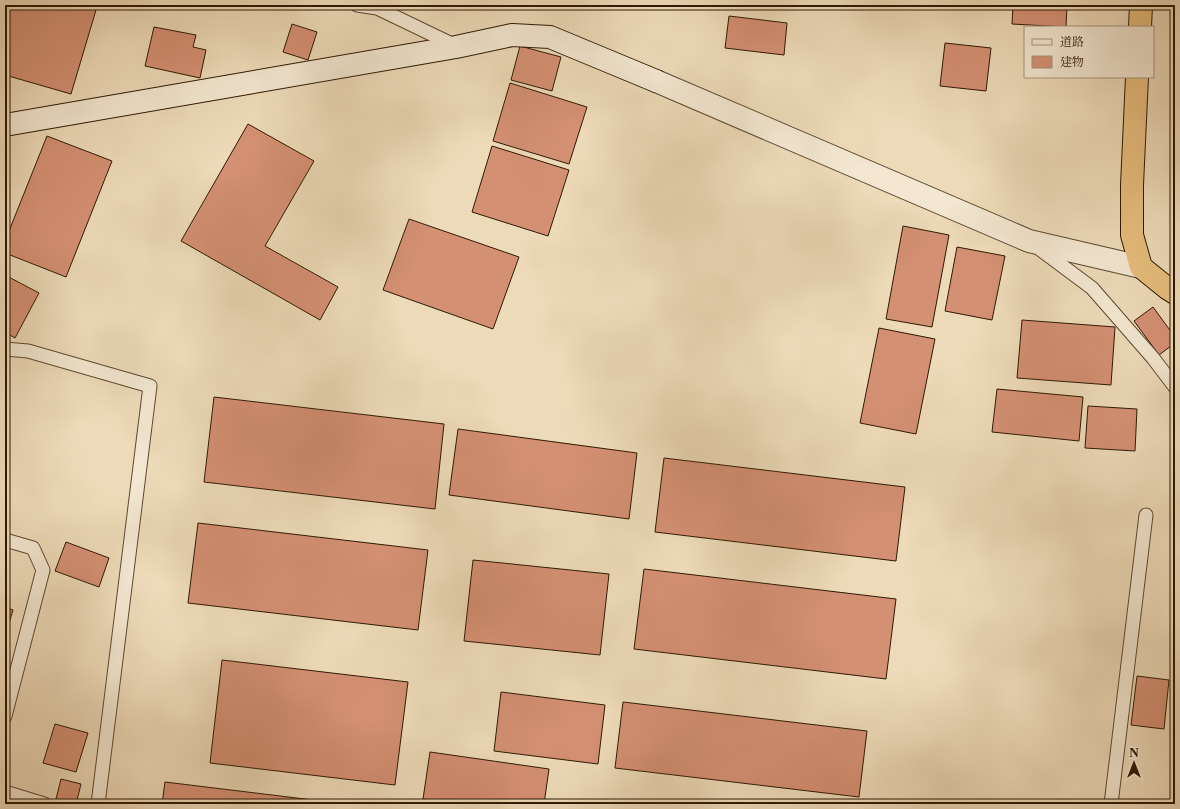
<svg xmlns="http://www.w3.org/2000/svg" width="1180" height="809" font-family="'Libre Caslon Text','Noto Serif JP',serif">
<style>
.building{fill:#d49073;stroke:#2e1903}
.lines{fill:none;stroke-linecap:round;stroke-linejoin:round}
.lane-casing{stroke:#5e4930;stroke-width:15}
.street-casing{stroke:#5e4930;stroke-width:24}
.secondary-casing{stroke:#2e1903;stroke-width:24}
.highway-casing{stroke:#2e1903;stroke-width:24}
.lane{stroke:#f3e7d1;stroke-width:13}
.street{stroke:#f3e7d1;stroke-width:22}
.secondary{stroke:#f3e7d1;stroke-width:22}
.highway{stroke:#e6bd7c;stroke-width:22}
</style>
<rect width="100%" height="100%" fill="#eddab8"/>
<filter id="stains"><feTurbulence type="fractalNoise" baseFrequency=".005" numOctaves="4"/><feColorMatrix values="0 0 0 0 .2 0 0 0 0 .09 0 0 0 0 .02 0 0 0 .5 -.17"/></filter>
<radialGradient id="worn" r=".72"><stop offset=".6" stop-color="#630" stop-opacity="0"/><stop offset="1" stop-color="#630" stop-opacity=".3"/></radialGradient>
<!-- building -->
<path class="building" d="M 8,5 L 77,5 L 96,10 L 71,94 L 5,75 L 5,14 Z
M 1013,5 L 1067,5 L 1066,27 L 1012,24 Z
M 729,16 L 787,23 L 784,55 L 725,48 Z
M 292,24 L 317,32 L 308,60 L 283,52 Z
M 154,27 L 196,35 L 193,47 L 206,50 L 200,78 L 145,66 Z
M 945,43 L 991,48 L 986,91 L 940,86 Z
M 520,46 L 561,57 L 552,91 L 511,80 Z
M 510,83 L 587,107 L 569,164 L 493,141 Z
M 248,124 L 314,161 L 265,246 L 338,287 L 320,320 L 181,241 Z
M 47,136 L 112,161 L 66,277 L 5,253 L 5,241 Z
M 492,146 L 569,170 L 548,236 L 472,212 Z
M 409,219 L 519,257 L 493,329 L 383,290 Z
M 903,226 L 949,235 L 932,327 L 886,319 Z
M 957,247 L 1005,256 L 992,320 L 945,311 Z
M 5,275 L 39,293 L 15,338 L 5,332 Z
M 1153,307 L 1175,337 L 1175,343 L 1159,355 L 1134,321 Z
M 1022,320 L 1115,327 L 1111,385 L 1017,378 Z
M 879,328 L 935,339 L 916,434 L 860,423 Z
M 997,389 L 1083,397 L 1079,441 L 992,432 Z
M 214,397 L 444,424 L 435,509 L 204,482 Z
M 1088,406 L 1137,409 L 1135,451 L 1085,448 Z
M 458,429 L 637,453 L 629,519 L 449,495 Z
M 664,458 L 905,487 L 896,561 L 655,532 Z
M 198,523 L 428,550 L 418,630 L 188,603 Z
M 66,542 L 109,558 L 99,587 L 55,571 Z
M 473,560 L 609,574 L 600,655 L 464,641 Z
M 644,569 L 896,599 L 886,679 L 634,649 Z
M 5,607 L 13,610 L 5,636 Z
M 222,660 L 408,682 L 395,785 L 210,763 Z
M 1137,676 L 1169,680 L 1164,729 L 1131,725 Z
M 501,692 L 605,705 L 598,764 L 494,751 Z
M 623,702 L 867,731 L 859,797 L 615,768 Z
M 55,724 L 88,733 L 76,772 L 43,763 Z
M 430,752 L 549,769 L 544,804 L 461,804 L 423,799 Z
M 61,779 L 81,784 L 76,804 L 56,799 Z
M 165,782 L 346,804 L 162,804 Z
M 617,800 L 649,804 L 616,804 Z"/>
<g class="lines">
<defs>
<path id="lane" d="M 357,5 L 377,8 L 456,46
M 1037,247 L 1092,288 L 1153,358 L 1175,387
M 5,349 L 28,351 L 150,386 L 98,804
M 5,540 L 33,548 L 43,570 L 5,716
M 5,792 L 44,804
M 1111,804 L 1146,515"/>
<path id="street" d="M 656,81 L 1029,241 L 1141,267"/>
<path id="secondary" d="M 5,125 L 456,47 L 512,35 L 550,37 L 656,81"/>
<path id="highway" d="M 1140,27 L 1141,5
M 1137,77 L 1132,185 L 1132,235 L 1141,267 L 1167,288 L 1175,293"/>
</defs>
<!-- lane casing -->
<use href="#lane" class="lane-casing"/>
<!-- street casing -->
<use href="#street" class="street-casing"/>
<!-- secondary casing -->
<use href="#secondary" class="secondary-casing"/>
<!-- highway casing -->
<use href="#highway" class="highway-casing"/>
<!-- lane -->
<use href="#lane" class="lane"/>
<!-- street -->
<use href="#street" class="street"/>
<!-- secondary -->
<use href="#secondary" class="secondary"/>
<!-- highway -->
<use href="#highway" class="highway"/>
</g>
<!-- margin -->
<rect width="1180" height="809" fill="none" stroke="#eddab8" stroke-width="20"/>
<rect x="6" y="6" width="1168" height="797" fill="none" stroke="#2e1903" stroke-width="2"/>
<rect x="10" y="10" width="1160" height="789" fill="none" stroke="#2e1903"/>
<!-- legend -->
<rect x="1024" y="26" width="130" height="52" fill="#f3e7d1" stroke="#a4957f"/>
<rect x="1032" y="39" width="20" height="6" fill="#f3e7d1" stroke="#a4957f"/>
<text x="1060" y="46" font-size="12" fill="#2e1903">道路</text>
<rect x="1032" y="56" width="20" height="12" fill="#d49073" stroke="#a4957f"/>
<text x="1060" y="66" font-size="12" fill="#2e1903">建物</text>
<!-- north arrow -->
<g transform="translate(1134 763)" stroke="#f3e7d1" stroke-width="3" paint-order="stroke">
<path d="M0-3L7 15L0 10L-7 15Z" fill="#2e1903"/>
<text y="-6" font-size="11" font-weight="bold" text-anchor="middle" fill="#2e1903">N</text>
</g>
<rect width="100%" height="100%" filter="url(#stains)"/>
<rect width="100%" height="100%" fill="url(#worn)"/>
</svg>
